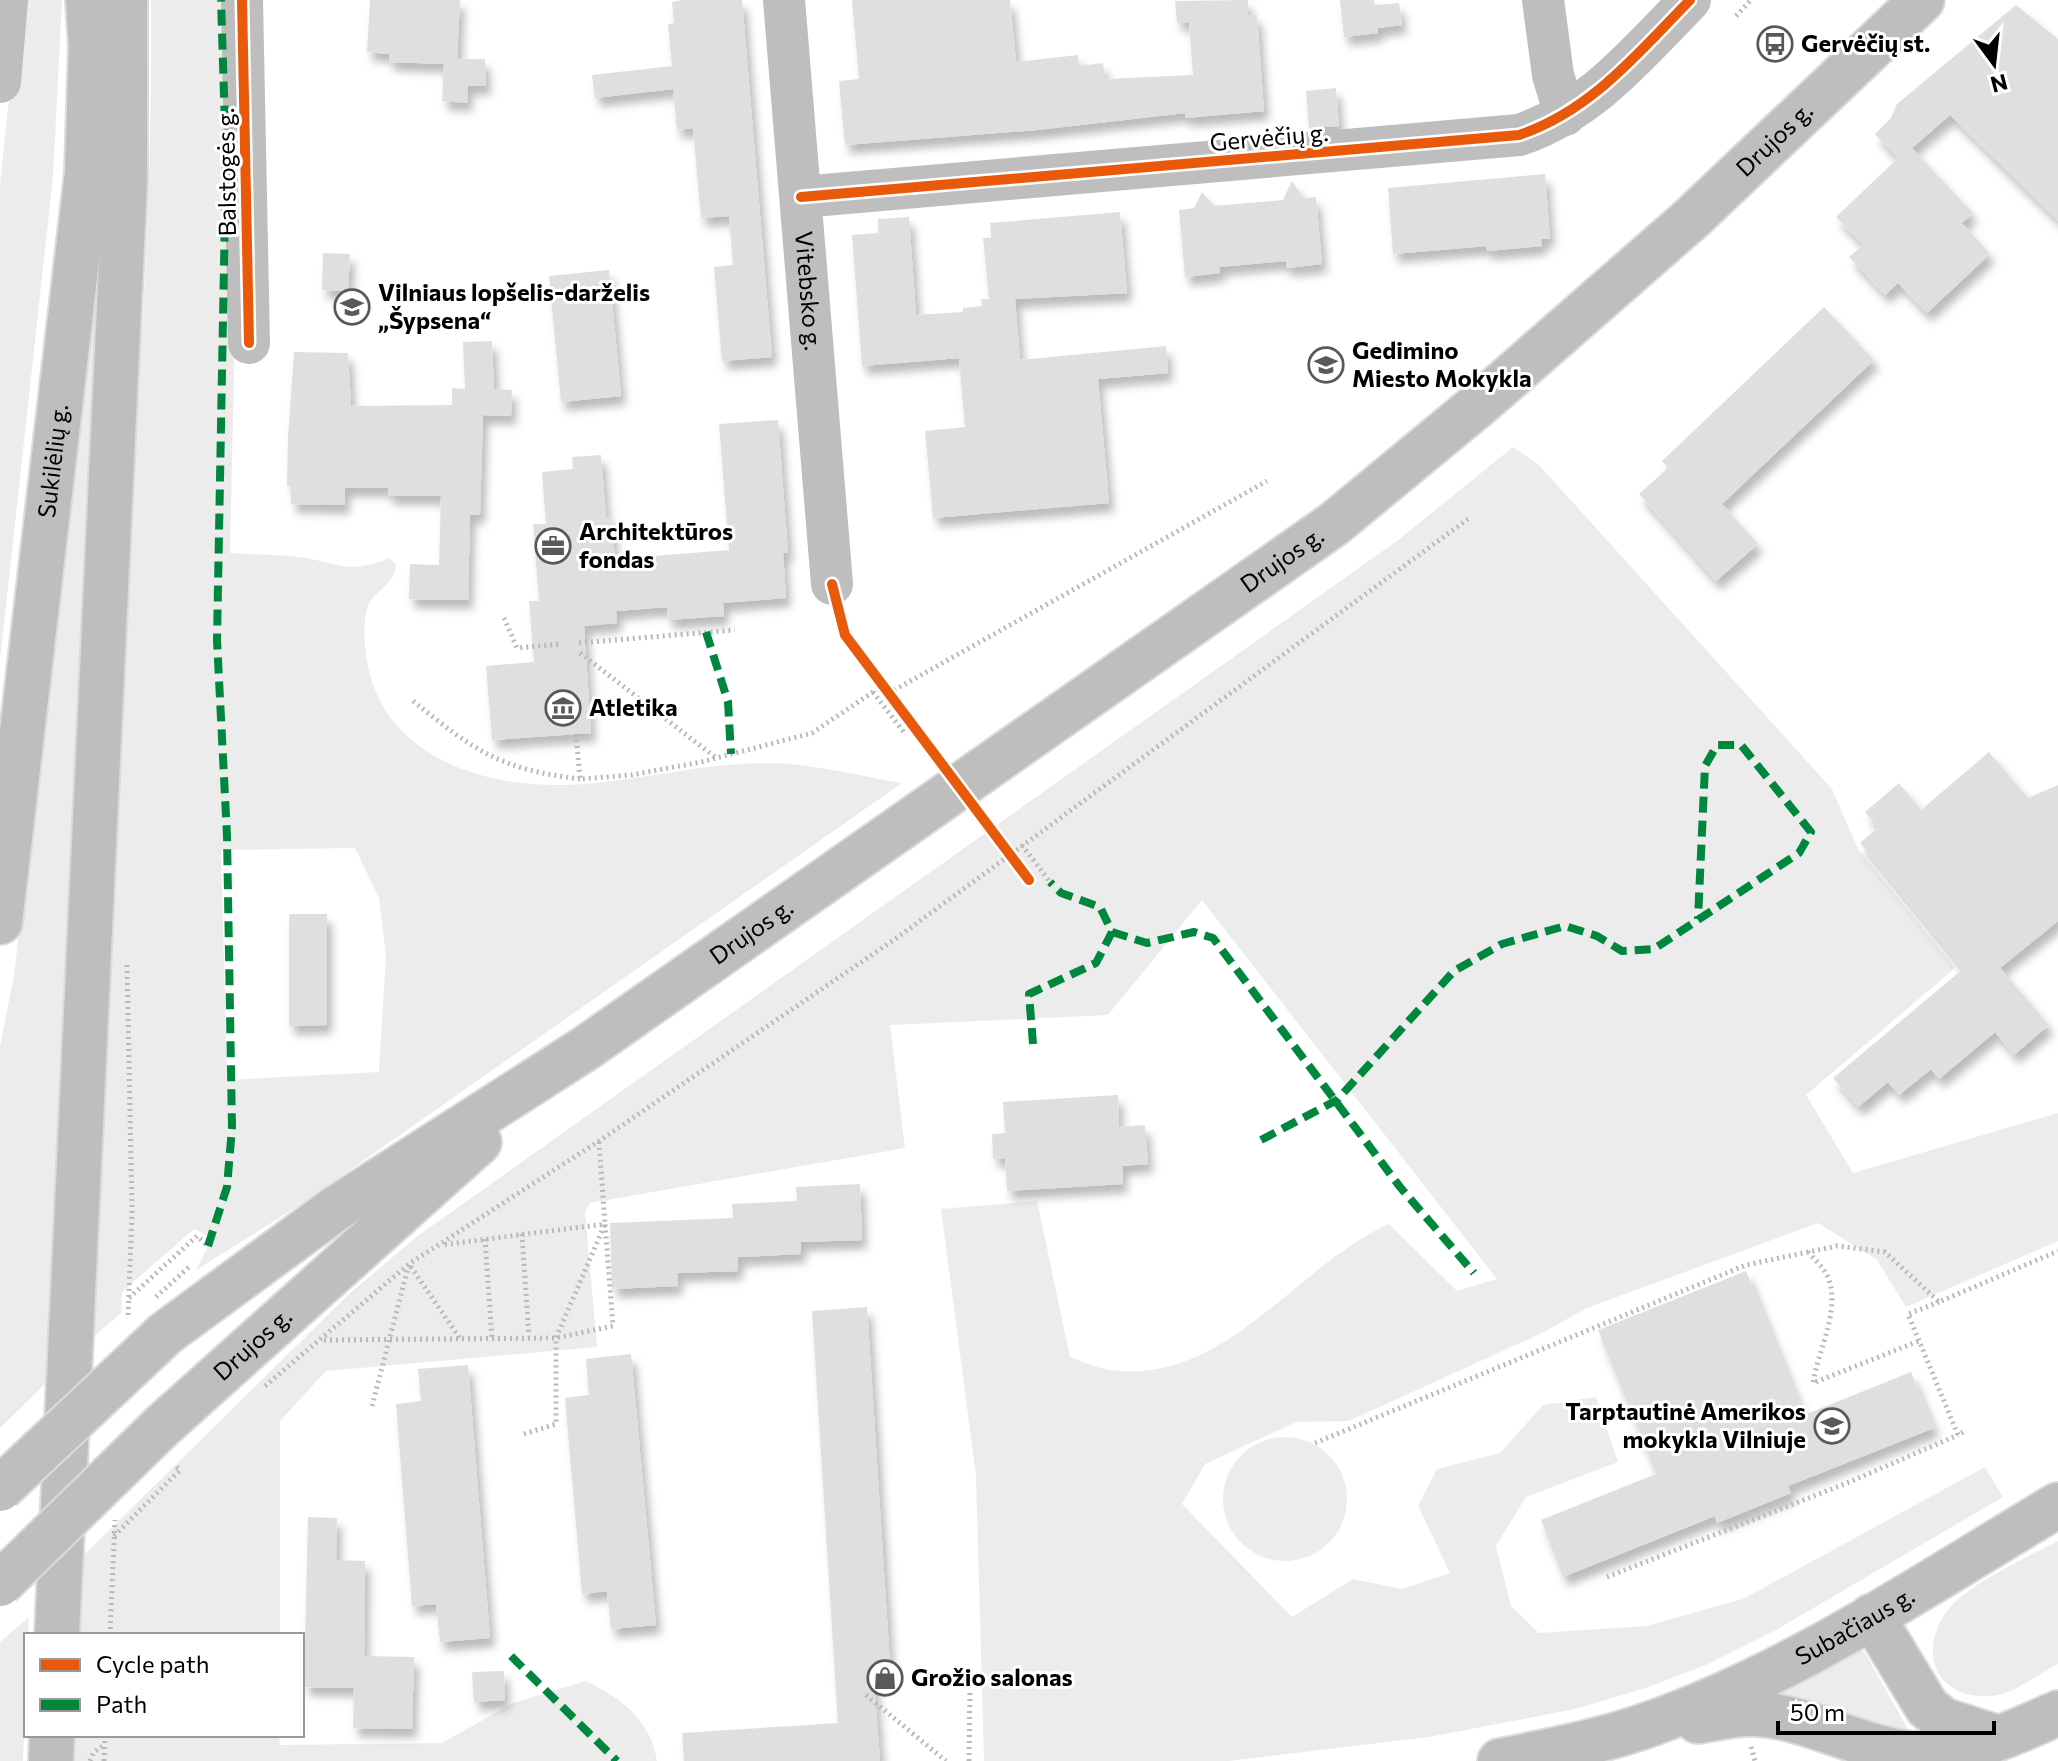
<svg xmlns="http://www.w3.org/2000/svg" width="2058" height="1761" font-family="Commissioner,sans-serif">
<style>
.green{fill:#ececec;fill-rule:evenodd}
.building{fill:#dfdfdf;filter:url(#shadow)}
.lines{fill:none;stroke-linecap:round;stroke-linejoin:round}
.major-casing{stroke:#dbdbdb;stroke-width:48}
.path{stroke:#b9b9b9;stroke-width:5;stroke-dasharray:2 4;stroke-linecap:butt}
.minor{stroke:#bebebe;stroke-width:42}
.major{stroke:#bebebe;stroke-width:44}
.major-bridge-casing{stroke:#dbdbdb;stroke-width:48;stroke-linecap:butt}
.path-bridge{stroke:#b9b9b9;stroke-width:5;stroke-dasharray:2 4;stroke-linecap:butt}
.major-bridge{stroke:#bebebe;stroke-width:44}
.quiet{stroke:#00873e;stroke-width:8;stroke-dasharray:16 8;stroke-linecap:butt}
.cycleway-casing{stroke:#fff;stroke-width:15}
.cycleway{stroke:#e8590c;stroke-width:10}
.labels{text-anchor:middle;stroke-width:6;stroke-linejoin:round;paint-order:stroke}
.poi-label{font-size:24px;font-weight:bold;fill:#000;stroke:#fff;text-anchor:start}
.street-label{font-size:24px;fill:#000;stroke:#fff}
</style>
<defs>
<filter id="shadow"><feDropShadow dx="5" dy="9" stdDeviation="4" flood-color="#0004"/></filter>
</defs>
<rect width="100%" height="100%" fill="#fff"/>
<!-- green -->
<path class="green" d="M 19,0 L 62,0 L 53,177 L 0,660 L 0,185 Z
M 110,0 L 53,1376 L 0,1428 L 0,1047 L 14,975 L 50,675 Z
M 151,0 L 233,0 L 239,150 L 230,553 C 255,555 281,554 305,558 C 346,565 347,574 390,558 L 396,565 C 394,584 378,589 369,603 C 364,612 364,635 365,645 C 372,750 473,787 565,785 C 633,783 702,762 770,763 C 814,764 859,776 902,783 L 303,1203 L 196,1270 L 212,1238 L 194,1229 L 122,1292 L 121,1313 L 89,1341 C 97,1164 102,986 111,808 C 126,539 154,270 151,0 ZM 355,848 L 379,898 L 386,955 L 379,1072 L 227,1080 L 221,850 Z
M 1513,447 L 1539,465 L 1832,789 L 1858,849 L 1955,968 L 1806,1095 L 1853,1173 L 2058,1113 L 2058,1241 L 1906,1307 L 1877,1260 L 1818,1223 L 1587,1308 L 1542,1333 L 1349,1421 L 1296,1422 L 1205,1464 L 1182,1504 L 1292,1617 L 1353,1579 L 1402,1589 L 1450,1573 L 1418,1506 L 1437,1469 L 1500,1453 L 1543,1405 L 1596,1397 L 1618,1462 L 1526,1497 L 1496,1546 L 1511,1606 L 1539,1633 L 1646,1626 L 1743,1599 L 1985,1467 L 2003,1497 L 1776,1630 L 1708,1664 L 1646,1688 L 1575,1709 L 1429,1737 L 1229,1761 L 984,1761 L 976,1476 L 941,1209 L 1037,1201 L 1070,1357 C 1081,1361 1094,1367 1105,1369 C 1223,1390 1294,1266 1389,1224 L 1457,1291 L 1497,1279 L 1202,900 L 1108,1015 L 890,1025 L 905,1148 L 590,1203 L 585,1212 L 597,1347 L 326,1371 L 280,1421 L 280,1635 L 77,1635 L 79,1560 L 349,1294 L 419,1235 L 1397,541 Z
M1223 1499a62 62 0 1 1 124 0a62 62 0 1 1-124 0Z
M 2058,1541 L 2058,1664 C 2040,1673 2017,1691 1998,1695 C 1936,1705 1913,1649 1952,1605 C 1973,1582 2029,1556 2058,1541 Z
M 29,1617 L 23,1761 L 0,1761 L 0,1642 Z
M 1855,1648 L 1865,1653 L 1908,1729 L 1924,1739 L 1780,1702 C 1784,1676 1834,1660 1855,1648 Z
M 586,1681 C 621,1698 651,1720 657,1761 L 73,1761 L 73,1735 L 279,1735 L 280,1745 L 442,1743 L 513,1703 Z"/>
<!-- building -->
<path class="building" d="M 370,0 L 460,0 L 457,59 L 485,59 L 486,86 L 468,86 L 467,103 L 442,101 L 444,64 L 389,62 L 389,54 L 367,52 Z
M 683,0 L 742,0 L 772,357 L 722,361 L 714,267 L 733,265 L 729,216 L 701,218 L 693,128 L 677,130 L 673,89 L 595,98 L 592,75 L 672,66 L 668,24 L 674,23 L 672,2 Z
M 852,0 L 1010,0 L 1016,62 L 1078,55 L 1079,66 L 1103,63 L 1105,79 L 1193,75 L 1189,22 L 1177,23 L 1175,1 L 1248,0 L 1248,15 L 1257,15 L 1264,111 L 1185,118 L 1185,113 L 1037,130 L 845,145 L 839,81 L 859,79 Z
M 1340,0 L 1374,0 L 1375,5 L 1399,3 L 1402,25 L 1378,28 L 1378,33 L 1344,37 Z
M 2016,5 L 2058,39 L 2058,221 L 1950,115 L 1912,148 L 1973,213 L 1962,223 L 1990,254 L 1927,313 L 1898,283 L 1885,295 L 1849,257 L 1863,245 L 1836,217 L 1898,158 L 1875,134 L 1891,118 L 1897,104 Z
M 1336,88 L 1339,126 L 1309,128 L 1306,91 Z
M 1545,174 L 1550,239 L 1541,239 L 1542,246 L 1487,251 L 1486,246 L 1393,254 L 1388,188 Z
M 1292,181 L 1304,198 L 1316,197 L 1322,264 L 1286,268 L 1286,261 L 1219,267 L 1220,273 L 1185,277 L 1179,210 L 1194,208 L 1202,192 L 1214,206 L 1283,200 Z
M 1120,212 L 1127,293 L 1015,299 L 1020,360 L 1166,346 L 1168,373 L 1098,379 L 1109,503 L 933,518 L 925,431 L 965,427 L 959,358 L 862,366 L 852,235 L 878,233 L 878,219 L 909,217 L 916,315 L 963,312 L 963,308 L 982,306 L 981,299 L 989,299 L 983,238 L 991,238 L 990,223 Z
M 323,253 L 350,254 L 348,291 L 322,290 Z
M 609,270 L 621,396 L 561,402 L 549,276 Z
M 1824,307 L 1874,360 L 1722,504 L 1758,544 L 1716,581 L 1639,494 L 1668,468 L 1662,461 Z
M 492,341 L 494,389 L 512,390 L 511,416 L 483,415 L 480,515 L 470,515 L 468,600 L 409,599 L 410,564 L 439,565 L 441,496 L 388,496 L 388,488 L 345,488 L 345,505 L 291,504 L 291,486 L 287,486 L 288,438 L 294,352 L 348,353 L 351,406 L 452,405 L 452,388 L 465,389 L 463,342 Z
M 778,420 L 788,553 L 783,553 L 786,598 L 723,603 L 724,616 L 668,620 L 667,607 L 616,611 L 617,623 L 584,626 L 591,733 L 492,740 L 486,666 L 534,662 L 529,601 L 539,601 L 533,524 L 546,524 L 542,472 L 573,469 L 572,457 L 601,455 L 606,517 L 611,517 L 615,559 L 729,550 L 719,424 Z
M 1989,752 L 2028,798 L 2058,785 L 2058,921 L 2000,968 L 2049,1025 L 2014,1055 L 1995,1032 L 1939,1079 L 1931,1069 L 1899,1095 L 1888,1082 L 1858,1107 L 1833,1078 L 1963,969 L 1860,843 L 1878,827 L 1865,812 L 1899,783 L 1921,810 Z
M 289,914 L 327,914 L 327,1025 L 289,1026 Z
M 1118,1095 L 1119,1127 L 1145,1125 L 1148,1164 L 1122,1166 L 1123,1184 L 1007,1191 L 1005,1158 L 993,1159 L 992,1134 L 1005,1133 L 1003,1102 Z
M 860,1184 L 862,1240 L 801,1242 L 801,1254 L 738,1257 L 738,1271 L 677,1273 L 678,1286 L 612,1289 L 610,1223 L 733,1218 L 732,1204 L 797,1201 L 796,1187 Z
M 1746,1271 L 1804,1415 L 1911,1372 L 1934,1428 L 1788,1486 L 1791,1493 L 1717,1523 L 1715,1516 L 1563,1577 L 1541,1520 L 1656,1474 L 1598,1330 Z
M 867,1307 L 891,1680 L 874,1681 L 880,1761 L 684,1761 L 682,1733 L 838,1723 L 812,1311 Z
M 631,1354 L 656,1625 L 611,1629 L 607,1591 L 582,1594 L 565,1398 L 589,1395 L 586,1359 Z
M 468,1365 L 490,1638 L 440,1642 L 436,1604 L 412,1606 L 396,1404 L 421,1401 L 418,1369 Z
M 308,1517 L 337,1518 L 336,1560 L 365,1561 L 364,1656 L 414,1657 L 412,1729 L 353,1728 L 354,1688 L 304,1687 Z
M 504,1671 L 505,1700 L 474,1702 L 472,1672 Z"/>
<g class="lines">
<defs>
<g id="major">
<path id="s2" d="M 0,922 L 87,173 L 91,46 L 88,0"/>
<path id="s3" d="M 166,1333 L 335,1209 L 586,1048 L 1334,524 L 1484,400 L 1692,218 L 1922,0"/>
<path id="s4" d="M 162,1426 L 479,1142"/>
<path d="M 1872,1616 L 1927,1707 L 1943,1720 L 1995,1737"/>
<path d="M 57,1635 L 125,180 L 125,0"/>
<path d="M 1698,1721 C 1718,1718 1739,1712 1759,1714 C 1813,1718 1863,1751 1918,1754 C 1965,1756 2016,1732 2058,1713"/>
<path d="M 51,1761 L 52,1735"/>
<path id="s5" d="M 1500,1761 C 1551,1751 1604,1741 1653,1723 C 1797,1672 1927,1583 2058,1505"/>
</g>
</defs>
<!-- major casing -->
<use href="#major" class="major-casing"/>
<!-- path -->
<path class="path" d="M 1736,16 L 1751,0
M 504,618 L 517,648 L 562,644
M 579,643 L 735,630
M 580,653 L 715,757
M 873,692 L 906,735
M 889,693 L 1267,481
M 413,701 C 475,751 499,769 580,779
M 576,734 L 580,779 L 631,775 L 701,762 L 812,733 L 882,686
M 1022,845 L 1050,882
M 127,965 L 132,1210 L 128,1319
M 522,1234 L 529,1336
M 485,1239 L 492,1340
M 1808,1252 C 1814,1259 1824,1268 1828,1277 C 1841,1310 1818,1350 1813,1383 L 1919,1341
M 129,1298 L 197,1236 L 208,1246
M 1939,1302 L 1908,1314 L 1958,1435 L 1965,1431
M 324,1340 L 556,1338 L 613,1326 L 605,1224 L 441,1245
M 265,1386 L 409,1264 L 599,1141 L 898,937 L 1468,519
M 372,1406 L 409,1264 L 461,1340
M 524,1434 L 556,1424 L 556,1338 L 605,1224 L 599,1141
M 1315,1443 L 1746,1265 L 1837,1246 L 1885,1252 L 1939,1302 L 2058,1251
M 114,1536 L 180,1470 L 174,1464
M 1607,1577 L 1847,1483 L 1958,1435
M 110,1635 L 115,1520
M 866,1695 L 946,1761
M 1751,1747 L 1755,1761
M 90,1761 L 93,1753 L 104,1745
M 104,1761 L 105,1735
M 969,1761 L 970,1689"/>
<!-- minor -->
<g class="minor">
<path d="M 242,0 L 249,343"/>
<path id="s1" d="M 784,0 L 832,584"/>
<path d="M 1543,0 L 1553,75 L 1565,115"/>
<path d="M 0,82 L 7,0"/>
<path d="M 801,197 L 1519,135 C 1591,111 1638,53 1690,0"/>
</g>
<!-- major -->
<use href="#major" class="major"/>
<defs>
<path id="major-bridge" d="M 0,1489 L 166,1333
M 0,1584 L 162,1426"/>
</defs>
<!-- major-bridge casing -->
<use href="#major-bridge" class="major-bridge-casing"/>
<!-- path-bridge -->
<path class="path-bridge" d="M 156,1297 L 189,1267"/>
<!-- major-bridge -->
<use href="#major-bridge" class="major-bridge"/>
<!-- quiet -->
<path class="quiet" d="M 706,632 L 728,702 L 731,754
M 1112,932 L 1147,943 L 1194,932 L 1213,938 L 1400,1187 L 1474,1273
M 1033,1044 L 1029,994 L 1096,963 L 1112,932 L 1100,907 L 1061,893 L 1050,882
M 1261,1140 L 1337,1100 L 1454,971 L 1502,944 L 1565,926 L 1597,936 L 1622,951 L 1654,949 L 1799,853 L 1811,832 L 1741,745 L 1717,745 L 1705,766 L 1698,919
M 208,1246 L 227,1187 L 232,1128 L 227,836 L 217,640 L 226,158 L 221,0
M 511,1656 L 617,1761"/>
<defs>
<path id="cycleway" d="M 242,0 L 249,343
M 801,197 L 1519,135 C 1591,111 1638,53 1690,0
M 832,584 L 845,635 L 1029,880"/>
</defs>
<!-- cycleway casing -->
<use href="#cycleway" class="cycleway-casing"/>
<!-- cycleway -->
<use href="#cycleway" class="cycleway"/>
</g>
<!-- icons -->
<defs>
<symbol id="bus-ring" viewBox="-11 -11 22 22"><circle r="9.5" fill="#fff" stroke="#595959" stroke-width="1.5"/><path d="M-5-6H5V4H4V6H2V4H-2V6H-4V4H-5ZM-3.5-4V0h7V-4ZM-3.5 1.2v1.5H-2V1.2ZM2 1.2v1.5H3.5V1.2Z" fill="#595959"/></symbol>
<symbol id="school-ring" viewBox="-11 -11 22 22"><circle r="9.5" fill="#fff" stroke="#595959" stroke-width="1.5"/><path d="M0-5L7-2L0 1L-7-2ZM-4 1L0 2.5L4 1V4Q0 6-4 4Z" fill="#595959"/></symbol>
<symbol id="office-ring" viewBox="-11 -11 22 22"><circle r="9.5" fill="#fff" stroke="#595959" stroke-width="1.5"/><path d="M-6-3h4V-5.5h4V-3h4V5H-6ZM-1-4.5V-3h2v-1.5ZM-6 0V1H6V0Z" fill="#595959"/></symbol>
<symbol id="museum-ring" viewBox="-11 -11 22 22"><circle r="9.5" fill="#fff" stroke="#595959" stroke-width="1.5"/><path d="M0-6L6-3V-2H-6V-3ZM-5-1h2V3h-2ZM-1-1h2V3h-2ZM3-1h2V3H3ZM-6 4H6V6H-6Z" fill="#595959"/></symbol>
<symbol id="shop-ring" viewBox="-11 -11 22 22"><circle r="9.5" fill="#fff" stroke="#595959" stroke-width="1.5"/><path d="M-5-2.5h2.3a2.7 3.5 0 0 1 5.4 0H5L5.5 6h-11ZM-1.5-2.5h3a1.5 2.3 0 0 0-3 0Z" fill="#595959"/></symbol>
</defs>
<g fill-rule="evenodd">
<use href="#bus-ring" x="1755" y="24" width="40" height="40"/>
<use href="#school-ring" x="332" y="287" width="40" height="40"/>
<use href="#school-ring" x="1306" y="345" width="40" height="40"/>
<use href="#office-ring" x="533" y="526" width="40" height="40"/>
<use href="#museum-ring" x="543" y="688" width="40" height="40"/>
<use href="#school-ring" x="1812" y="1406" width="40" height="40"/>
<use href="#shop-ring" x="865" y="1658" width="40" height="40"/>
</g>
<g class="labels">
<!-- poi labels -->
<g class="poi-label">
<text x="1801" y="52">Gervėčių st.</text>
<text x="378" y="301">Vilniaus lopšelis-darželis<tspan x="378" dy="28">„Šypsena“</tspan></text>
<text x="1352" y="359">Gedimino<tspan x="1352" dy="28">Miesto Mokykla</tspan></text>
<text x="579" y="540">Architektūros<tspan x="579" dy="28">fondas</tspan></text>
<text x="589" y="716">Atletika</text>
<text x="1806" y="1420" text-anchor="end">Tarptautinė Amerikos<tspan x="1806" dy="28">mokykla Vilniuje</tspan></text>
<text x="911" y="1686">Grožio salonas</text>
</g>
<!-- street labels -->
<g class="street-label">
<text transform="translate(1269 138) rotate(-5)" y="8">Gervėčių g.</text>
<text dy="8" stroke="none"><textPath href="#s3" startOffset="2006">Drujos g.</textPath></text>
<text transform="translate(227 172) rotate(-91)" y="8">Balstogės g.</text>
<text dy="8" stroke="none"><textPath href="#s1" startOffset="292">Vitebsko g.</textPath></text>
<text dy="8" stroke="none"><textPath href="#s2" startOffset="464">Sukilėlių g.</textPath></text>
<text dy="8" stroke="none"><textPath href="#s3" startOffset="1358">Drujos g.</textPath></text>
<text dy="8" stroke="none"><textPath href="#s3" startOffset="710">Drujos g.</textPath></text>
<text dy="8" stroke="none"><textPath href="#s4" startOffset="122">Drujos g.</textPath></text>
<text dy="8" stroke="none"><textPath href="#s5" startOffset="382">Subačiaus g.</textPath></text>
</g>
</g>
<!-- legend -->
<rect x="24" y="1633" width="280" height="104" fill="#ffffff" stroke="#999999" stroke-width="2"/>
<rect x="40" y="1659" width="40" height="12" fill="#e8590c" stroke="#999999" stroke-width="2"/>
<text x="96" y="1673" font-size="24" fill="#000000">Cycle path</text>
<rect x="40" y="1699" width="40" height="12" fill="#00873e" stroke="#999999" stroke-width="2"/>
<text x="96" y="1713" font-size="24" fill="#000000">Path</text>
<!-- north arrow -->
<g transform="translate(1994 64) rotate(165)" stroke="#ffffff" stroke-width="6" paint-order="stroke">
<path d="M0-6L14 30L0 20L-14 30Z" fill="#000000"/>
<text y="-12" font-size="22" font-weight="bold" text-anchor="middle" fill="#000000">N</text>
</g>
<!-- scale -->
<path d="M1778 1721v12h216v-12" fill="none" stroke="#000000" stroke-width="4"/>
<text x="1790" y="1721" font-size="24" fill="#000000" stroke="#ffffff" stroke-width="6" paint-order="stroke">50 m</text>
</svg>
